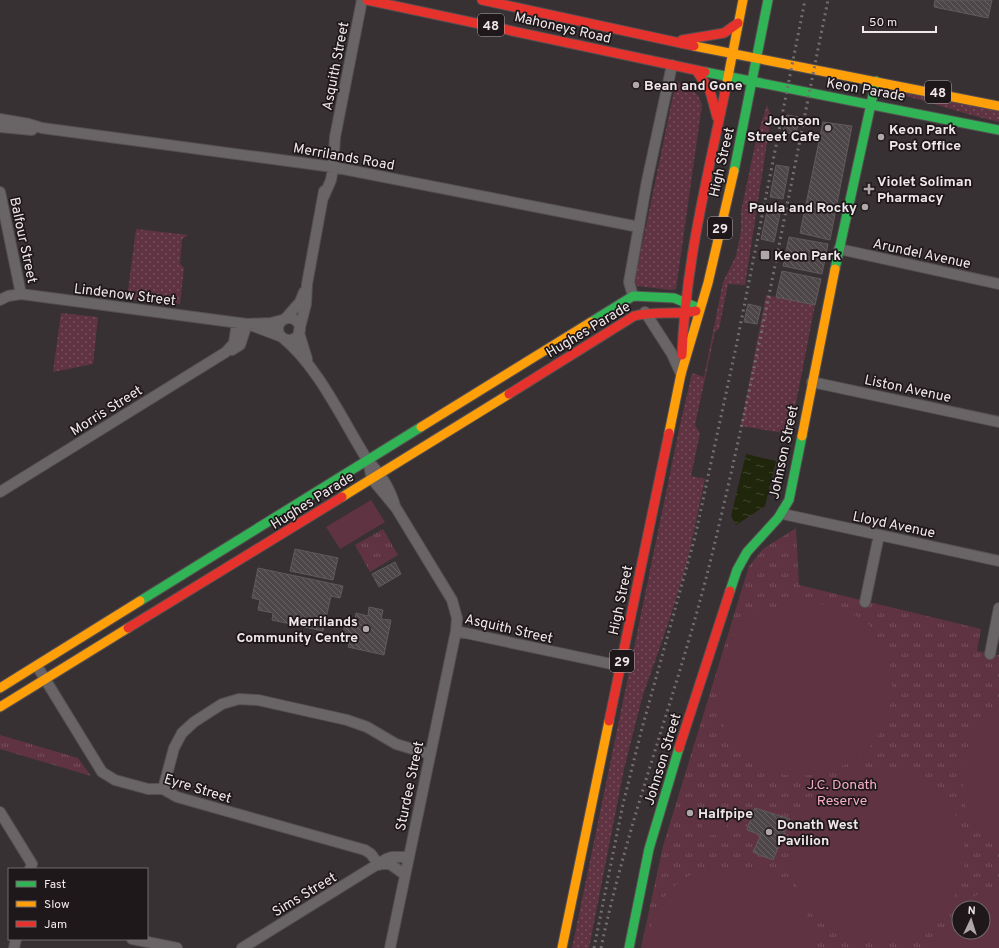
<svg xmlns="http://www.w3.org/2000/svg" width="999" height="948" font-family="Overpass,sans-serif">
<style>
.grass{fill:url(#grass-dots)}
.park{fill:url(#park-tufts);fill-rule:evenodd}
.pitch{fill:#603343}
.water{fill:url(#water-ripples)}
.building{fill:url(#building-back-hatch);stroke:#5f5a5b}
.lines{fill:none;stroke-linecap:round;stroke-linejoin:round}
.street-casing{stroke:#554f51;stroke-width:12}
.fast-casing{stroke:#554f51;stroke-width:11}
.slow-casing{stroke:#554f51;stroke-width:11}
.jam-casing{stroke:#554f51;stroke-width:11}
.street{stroke:#696566;stroke-width:10}
.fast{stroke:#30b455;stroke-width:9}
.slow{stroke:#ff9f0a;stroke-width:9}
.jam{stroke:#e5322d;stroke-width:9}
.rail{stroke:#726d6e;stroke-width:3;stroke-dasharray:2 4;stroke-linecap:butt}
.poi-dot{fill:#afa7aa;stroke:#1e181a;stroke-width:1.5}
.labels{text-anchor:middle;stroke-width:3.5;stroke-linejoin:round;paint-order:stroke}
.shield{fill:#1e181a;stroke:#b1a9ac;stroke-width:1}
.shield-label{font-size:13px;font-weight:bold;fill:#f0e7ea}
.street-label{font-size:14px;fill:#f0e7ea;stroke:#1e181a}
.poi-label{font-size:14px;font-weight:bold;fill:#f0e7ea;stroke:#1e181a;text-anchor:start}
.park-label{font-size:14px;fill:#f9adc5;stroke:#1e181a}
</style>
<defs>
<pattern id="grass-dots" width="8" height="8" patternUnits="userSpaceOnUse"><rect width="8" height="8" fill="#603343"/><path d="M2 2h.1M6 6h.1" fill="none" stroke="#77515e" stroke-width="1.8" stroke-linecap="round"/></pattern>
<pattern id="park-tufts" width="24" height="20" patternUnits="userSpaceOnUse"><rect width="24" height="20" fill="#603343"/><path d="M3 7l-1-3M5 7V3M7 7l1-3M15 17l-1-3M17 17v-4M19 17l1-3" fill="none" stroke="#77515e"/></pattern>
<pattern id="water-ripples" width="26" height="14" patternUnits="userSpaceOnUse"><rect width="26" height="14" fill="#20260b"/><path d="M2 4q2-2 4 0t4 0M15 11q2-2 4 0t4 0" fill="none" stroke="#41462f"/></pattern>
<pattern id="building-back-hatch" width="6" height="6" patternUnits="userSpaceOnUse"><rect width="6" height="6" fill="#4e4749"/><path d="M-1 5l2 2M0 0l6 6M5-1l2 2" fill="none" stroke="#686263"/></pattern>
</defs>
<rect width="100%" height="100%" fill="#373133"/>
<!-- grass -->
<path class="grass" d="M 676,81 C 688,87 699,92 702,105 L 676,289 L 671,290 L 638,286 L 634,284 Z
M 893,89 L 999,111 L 999,122 C 962,114 928,100 891,93 Z
M 767,105 L 771,117 L 745,285 L 728,284 L 719,329 L 715,332 L 695,425 L 700,433 L 691,476 L 705,479 L 687,563 L 668,624 L 642,698 L 624,769 L 589,948 L 572,948 L 680,425 L 692,373 L 704,377 L 723,282 L 736,256 L 741,231 L 741,211 L 757,136 Z
M 136,229 L 188,235 L 182,239 L 180,264 L 184,268 L 180,304 L 127,299 Z
M 766,295 L 815,305 L 790,434 L 741,426 Z
M 61,313 L 98,317 L 93,364 L 53,372 Z"/>
<!-- park -->
<path class="park" d="M 796,528 L 799,585 L 981,629 L 977,651 L 999,655 L 999,948 L 641,948 L 663,846 L 749,566 L 763,549 ZM 959,908 L 983,908 L 983,932 L 959,932 Z
M 383,529 L 398,555 L 370,572 L 355,545 Z
M 0,735 L 78,758 L 91,776 L 0,749 Z"/>
<!-- pitch -->
<path class="pitch" d="M 371,500 L 385,522 L 340,549 L 326,527 Z
M 788,603 L 820,604 L 842,609 L 866,621 L 882,643 L 893,673 L 891,702 L 877,739 L 866,752 L 851,762 L 819,775 L 785,775 L 759,762 L 745,753 L 727,733 L 716,707 L 716,684 L 722,660 L 734,635 L 746,623 L 762,612 Z
M 999,705 L 999,847 L 973,824 L 962,797 L 963,787 L 961,772 L 963,759 L 974,731 L 988,714 Z
M791 855a87 87 0 1 1 174 0a87 87 0 1 1-174 0Z
M 686,803 L 699,807 L 694,823 L 681,819 Z
M 708,811 L 721,811 L 728,824 L 722,835 L 708,835 L 700,822 Z
M 711,868 C 728,868 750,866 766,874 C 794,886 814,918 815,948 L 648,948 C 651,907 669,878 711,868 Z
M 999,883 L 999,948 L 935,948 L 944,930 L 959,912 L 959,932 L 983,932 L 983,908 L 963,908 L 970,899 Z"/>
<!-- water -->
<path class="water" d="M 746,454 L 776,461 L 765,506 L 736,525 L 731,516 Z"/>
<!-- building -->
<path class="building" d="M 935,0 L 992,0 L 988,18 L 934,7 Z
M 787,115 L 799,117 L 796,135 L 783,132 Z
M 823,122 L 852,126 L 830,240 L 800,233 Z
M 776,165 L 789,167 L 783,199 L 770,197 Z
M 768,207 L 781,209 L 774,242 L 761,239 Z
M 789,237 L 828,244 L 822,274 L 783,266 Z
M 782,271 L 821,279 L 815,305 L 776,297 Z
M 748,304 L 761,307 L 757,324 L 744,322 Z
M 295,549 L 338,558 L 333,580 L 290,571 Z
M 395,562 L 401,574 L 379,587 L 372,574 Z
M 258,568 L 343,586 L 340,598 L 331,596 L 323,631 L 272,620 L 273,613 L 258,610 L 260,600 L 252,598 Z
M 369,607 L 383,610 L 381,619 L 391,620 L 384,655 L 348,647 L 350,640 L 342,638 L 346,619 L 355,620 L 356,613 L 368,616 Z
M 755,808 L 790,819 L 773,860 L 753,852 L 761,835 L 747,830 Z"/>
<g class="lines">
<defs>
<path id="street" d="M 0,119 L 29,124 L 42,128 L 333,167 L 639,227
M 0,127 L 32,130
M 0,192 L 21,294
M 324,196 L 331,180 L 333,167 L 335,137 L 362,0
M 839,249 L 999,284
M 633,296 L 629,282 L 647,181 L 672,65
M 0,300 L 8,296 L 21,294 L 247,324 L 271,323 L 282,320
M 645,312 L 672,354 L 681,374
M278 329a11 11 0 1 1 22 0a11 11 0 1 1-22 0Z
M 285,319 L 300,302 L 304,292
M 253,326 L 282,337
M 299,331 L 306,304 L 307,284 L 324,191
M 299,333 L 307,359
M 283,338 C 318,366 344,423 368,461 C 381,474 390,488 395,506
M 232,350 L 240,345 L 247,324
M 812,382 L 999,422
M 368,461 L 372,479 L 396,508 L 452,600 L 457,618 L 456,631 L 621,666
M 0,492 L 226,352 L 234,343 L 237,323
M 783,514 L 999,561
M 865,602 L 879,535
M 990,654 L 999,608
M 37,666 L 102,772 L 115,780 L 148,789 L 163,789 L 177,797 L 365,850 L 371,854 L 379,865
M 163,789 L 174,748 L 182,733 L 194,722 L 222,704 L 239,699 L 258,700 L 347,720 L 367,727 L 396,744 L 429,754
M 0,812 L 32,864 L 30,869
M 380,864 L 390,864 L 404,874
M 132,939 L 177,948
M 14,948 L 16,939
M 242,948 L 386,859 L 392,857 L 408,857
M 390,948 L 456,631"/>
<path id="fast" d="M 705,72 L 999,130
M 734,171 L 768,0
M 835,269 L 876,81
M 591,322 L 633,296 L 674,298 L 696,307
M 730,591 L 737,570 L 747,552 L 778,518 L 789,500 L 802,436
M 140,601 L 421,427
M 629,948 L 649,849 L 679,748"/>
<path id="slow" d="M 694,46 L 999,106
M 726,87 L 743,0
M 421,427 L 591,322
M 669,433 L 681,374 L 708,283 L 734,171
M 802,436 L 835,269
M 342,497 L 509,394
M 0,688 L 140,601
M 0,707 L 128,628
M 562,948 L 609,721"/>
<path id="jam" d="M 367,0 L 705,72
M 482,0 L 694,46
M 682,40 L 724,33 L 738,23
M 696,70 L 710,91 L 717,117
M 682,355 C 685,266 708,174 726,87
M 509,394 L 634,316 C 654,311 675,315 696,311
M 128,628 L 342,497
M 609,721 L 669,433
M 679,748 L 730,591"/>
</defs>
<!-- street casing -->
<use href="#street" class="street-casing"/>
<!-- fast casing -->
<use href="#fast" class="fast-casing"/>
<!-- slow casing -->
<use href="#slow" class="slow-casing"/>
<!-- jam casing -->
<use href="#jam" class="jam-casing"/>
<!-- street -->
<use href="#street" class="street"/>
<!-- fast -->
<use href="#fast" class="fast"/>
<!-- slow -->
<use href="#slow" class="slow"/>
<!-- jam -->
<use href="#jam" class="jam"/>
<!-- rail -->
<path class="rail" d="M 594,948 L 623,804 L 641,732 L 695,537 L 736,347 L 805,0
M 601,948 C 630,810 683,679 715,542 C 758,363 791,181 828,0"/>
</g>
<!-- markers -->
<g class="poi-dot">
<circle cx="636" cy="85" r="4"/>
<circle cx="828" cy="128" r="4"/>
<circle cx="881" cy="137" r="4"/>
<path d="M867 183h4v4h4v4h-4v4h-4v-4h-4v-4h4z"/>
<circle cx="865" cy="207" r="4"/>
<rect x="760" y="250" width="10" height="10" rx="2"/>
<circle cx="366" cy="629" r="4"/>
<circle cx="690" cy="813" r="4"/>
<circle cx="769" cy="832" r="4"/>
</g>
<g class="labels">
<!-- shield labels -->
<g class="shield">
<rect x="478" y="14" width="26" height="22" rx="3"/>
<rect x="925" y="81" width="26" height="22" rx="3"/>
<rect x="708" y="217" width="24" height="22" rx="3"/>
<rect x="610" y="650" width="24" height="22" rx="3"/>
</g>
<g class="shield-label">
<text x="491" y="30">48</text>
<text x="938" y="97">48</text>
<text x="720" y="233">29</text>
<text x="622" y="666">29</text>
</g>
<!-- street labels -->
<g class="street-label">
<text transform="translate(563 27) rotate(13)" y="5">Mahoneys Road</text>
<text transform="translate(335 66) rotate(-79)" y="5">Asquith Street</text>
<text transform="translate(866 89) rotate(10)" y="5">Keon Parade</text>
<text transform="translate(344 156) rotate(10)" y="5">Merrilands Road</text>
<text transform="translate(721 162) rotate(-77)" y="5">High Street</text>
<text transform="translate(24 240) rotate(78)" y="5">Balfour Street</text>
<text transform="translate(922 253) rotate(12)" y="5">Arundel Avenue</text>
<text transform="translate(125 294) rotate(7)" y="5">Lindenow Street</text>
<text transform="translate(588 329) rotate(-31)" y="5">Hughes Parade</text>
<text transform="translate(908 388) rotate(12)" y="5">Liston Avenue</text>
<text transform="translate(106 410) rotate(-32)" y="5">Morris Street</text>
<text transform="translate(783 452) rotate(-78)" y="5">Johnson Street</text>
<text transform="translate(312 500) rotate(-32)" y="5">Hughes Parade</text>
<text transform="translate(894 524) rotate(12)" y="5">Lloyd Avenue</text>
<text transform="translate(620 600) rotate(-78)" y="5">High Street</text>
<text transform="translate(509 628) rotate(13)" y="5">Asquith Street</text>
<text transform="translate(662 759) rotate(-73)" y="5">Johnson Street</text>
<text transform="translate(409 786) rotate(-78)" y="5">Sturdee Street</text>
<text transform="translate(198 788) rotate(17)" y="5">Eyre Street</text>
<text transform="translate(304 894) rotate(-31)" y="5">Sims Street</text>
</g>
<!-- poi labels -->
<g class="poi-label">
<text x="644" y="90">Bean and Gone</text>
<text x="820" y="125" text-anchor="end">Johnson<tspan x="820" dy="16">Street Cafe</tspan></text>
<text x="889" y="134">Keon Park<tspan x="889" dy="16">Post Office</tspan></text>
<text x="877" y="186">Violet Soliman<tspan x="877" dy="16">Pharmacy</tspan></text>
<text x="857" y="212" text-anchor="end">Paula and Rocky</text>
<text x="774" y="260">Keon Park</text>
<text x="358" y="626" text-anchor="end">Merrilands<tspan x="358" dy="16">Community Centre</tspan></text>
<text x="698" y="818">Halfpipe</text>
<text x="777" y="829">Donath West<tspan x="777" dy="16">Pavilion</tspan></text>
</g>
<!-- park labels -->
<g class="park-label">
<text x="842" y="789">J.C. Donath<tspan x="842" dy="16">Reserve</tspan></text>
</g>
</g>
<!-- legend -->
<rect x="8" y="868" width="140" height="72" fill="#1e181a" stroke="#726b6d"/>
<rect x="16" y="881" width="20" height="6" fill="#30b455" stroke="#726b6d"/>
<text x="44" y="888" font-size="12" fill="#f0e7ea">Fast</text>
<rect x="16" y="901" width="20" height="6" fill="#ff9f0a" stroke="#726b6d"/>
<text x="44" y="908" font-size="12" fill="#f0e7ea">Slow</text>
<rect x="16" y="921" width="20" height="6" fill="#e5322d" stroke="#726b6d"/>
<text x="44" y="928" font-size="12" fill="#f0e7ea">Jam</text>
<!-- north arrow -->
<g transform="translate(971 920) rotate(4)"><circle r="19" fill="#1e181a" stroke="#726b6d"/>
<path d="M0-3L7 15L0 10L-7 15Z" fill="#afa7aa"/>
<text y="-6" font-size="11" font-weight="bold" text-anchor="middle" fill="#f0e7ea">N</text>
</g>
<!-- scale -->
<path d="M863 26v6h73v-6" fill="none" stroke="#f0e7ea" stroke-width="2"/>
<text x="869" y="26" font-size="12" fill="#f0e7ea" stroke="#1e181a" stroke-width="3" paint-order="stroke">50 m</text>
</svg>
